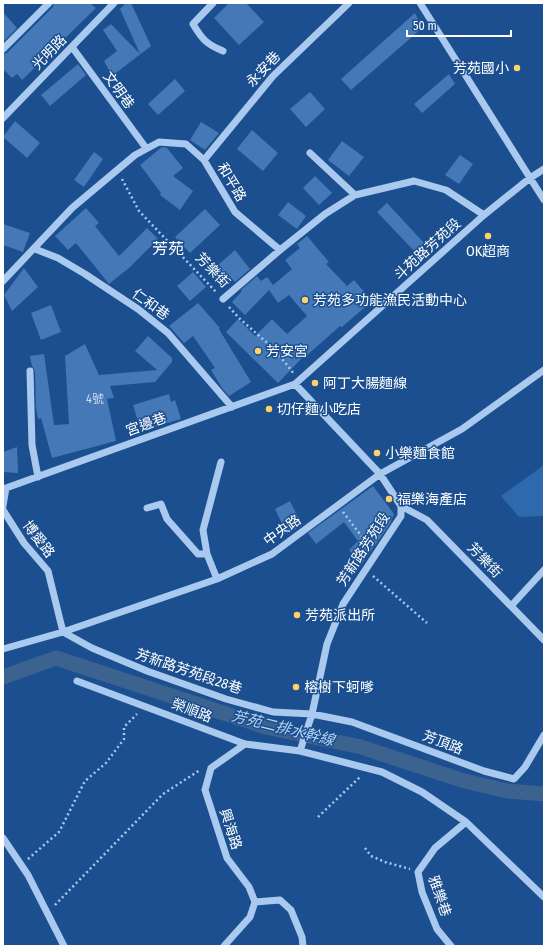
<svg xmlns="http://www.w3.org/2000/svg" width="547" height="949" font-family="'Fira Sans Condensed','Noto Sans TC',sans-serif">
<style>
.green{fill:#2e69ad}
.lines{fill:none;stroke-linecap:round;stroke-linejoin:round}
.canal{stroke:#3c6290;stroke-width:15}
.building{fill:#4478b7}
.path{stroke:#a9c9ee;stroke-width:2.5;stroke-dasharray:2 3;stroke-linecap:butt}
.minor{stroke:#a9c9ee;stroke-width:7}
.poi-dot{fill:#ffd166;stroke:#1b4f8f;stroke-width:1.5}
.labels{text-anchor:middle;stroke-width:3;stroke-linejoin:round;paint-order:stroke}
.number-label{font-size:12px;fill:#d0dded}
.street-label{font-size:14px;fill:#fff;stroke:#1b4f8f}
.poi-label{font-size:14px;fill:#fff;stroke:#1b4f8f;text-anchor:start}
.water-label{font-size:15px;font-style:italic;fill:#b5d3f5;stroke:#1b4f8f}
.quarter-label{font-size:16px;fill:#fff;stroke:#1b4f8f}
</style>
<rect width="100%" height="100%" fill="#1b4f8f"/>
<!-- green -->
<path class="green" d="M 544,465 L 544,516 L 519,517 L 501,496 Z"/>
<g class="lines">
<!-- canal -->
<path class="canal" d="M 3,677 L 56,658 L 266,727 L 361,747 L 461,780 L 507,791 L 544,794"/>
</g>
<!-- building -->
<path class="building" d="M 54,3 L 90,3 L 96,8 L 22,80 L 17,74 L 12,78 L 3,69 L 3,54 L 7,53 L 53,7 Z
M 126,3 L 131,3 L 151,46 L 112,76 L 104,61 L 117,51 L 103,30 L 111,24 L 140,54 L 120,9 Z
M 229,3 L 246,3 L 264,22 L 239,45 L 214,18 Z
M 3,12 L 17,28 L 3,42 Z
M 415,13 L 422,28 L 351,90 L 341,79 Z
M 78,64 L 86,75 L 50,106 L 41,95 Z
M 449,74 L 455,84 L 422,113 L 414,104 Z
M 175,79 L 185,91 L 158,115 L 148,104 Z
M 310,92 L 325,109 L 306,127 L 290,109 Z
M 15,121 L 40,143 L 27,158 L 3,137 Z
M 201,122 L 219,133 L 205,150 L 190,140 Z
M 252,130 L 278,153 L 263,171 L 237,149 Z
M 342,141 L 364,157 L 349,176 L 328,160 Z
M 162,147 L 167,148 L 183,168 L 173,176 L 193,191 L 180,210 L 160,195 L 161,193 L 140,165 Z
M 94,152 L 103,159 L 84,187 L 74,180 Z
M 460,155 L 473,164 L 459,184 L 445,175 Z
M 315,176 L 332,193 L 319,205 L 303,188 Z
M 288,202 L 306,216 L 297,229 L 278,215 Z
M 387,203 L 426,245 L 417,254 L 377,212 Z
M 86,208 L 99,223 L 95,226 L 119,256 L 147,228 L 158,239 L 129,268 L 109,284 L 76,243 L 68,250 L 55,236 Z
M 205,209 L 220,225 L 190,253 L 175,237 Z
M 3,224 L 30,233 L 23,252 L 3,245 Z
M 307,236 L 329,262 L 326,264 L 347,286 L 354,280 L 372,301 L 342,327 L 340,326 L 304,358 L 303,357 L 278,383 L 226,332 L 238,319 L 255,336 L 272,319 L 287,334 L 307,316 L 289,295 L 278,303 L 269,290 L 245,315 L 232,302 L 242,291 L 241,290 L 257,276 L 261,281 L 267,277 L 273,285 L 292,269 L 285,260 L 300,248 L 297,244 Z
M 235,250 L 250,269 L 235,282 L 228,275 L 219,283 L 210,272 Z
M 24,268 L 38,287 L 12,311 L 4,295 Z
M 193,272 L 206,287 L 190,301 L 177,286 Z
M 198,303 L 220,328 L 219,329 L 251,382 L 229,396 L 222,388 L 211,370 L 215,368 L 193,336 L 184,343 L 169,326 Z
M 51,305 L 61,332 L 41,340 L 31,313 Z
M 148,336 L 172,358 L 172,362 L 155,382 L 110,386 L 114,398 L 107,399 L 116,441 L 52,458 L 41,418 L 38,419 L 36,408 L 35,371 L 32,366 L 30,356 L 44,354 L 54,425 L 69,424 L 65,356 L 85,344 L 99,375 L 157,370 L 135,351 Z
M 169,394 L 171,402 L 175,400 L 181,419 L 141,431 L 133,405 Z
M 17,447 L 18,473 L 3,472 L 3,452 Z
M 373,486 L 394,514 L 390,524 L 361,565 L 349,550 L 358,541 L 344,522 L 316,544 L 308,533 Z
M 290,501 L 302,525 L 287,534 L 275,509 Z"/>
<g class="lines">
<!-- path -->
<path class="path" d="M 122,179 L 139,211 L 217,293
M 229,307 L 239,318 L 274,349 L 292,371 L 293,374
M 343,512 L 369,546
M 373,576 L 427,623
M 318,817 L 361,776
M 365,848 L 371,856 L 385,862 L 410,869
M 28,859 L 59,832 L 85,781 L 106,763 L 124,739 L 124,727 L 137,714
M 55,905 L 163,794 L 200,770"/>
<!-- minor -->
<path class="minor" d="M 213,3 L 193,24 C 202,39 206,44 223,51
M 420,3 L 544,200
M 72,47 L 146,148
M 3,49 L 49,3
M 3,118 L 114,3
M 310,153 L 355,195
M 204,160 L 273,76 L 349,3
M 35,249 L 58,258 L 85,274 L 138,309 L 168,333 L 232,407
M 3,281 L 72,208 L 135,155 L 159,142 L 186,144 L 204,160 L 235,212 L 280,250 L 325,214 L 355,195 L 414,181 L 446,190 L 484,215
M 223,299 L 280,250
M 30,371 L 32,445 L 38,477
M 295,384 L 380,474 L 401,506 L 401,516 L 343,604 L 327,644 L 312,714 L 300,751
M 6,488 L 295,384 L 484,215 L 530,178 L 544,169
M 3,506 L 6,488
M 401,506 L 427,520 L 544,640
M 147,508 L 161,504 L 167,519 L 198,554 L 207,554 L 217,579
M 3,510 L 24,543 L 48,571 L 63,632 L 92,648 L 147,671 L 226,699 L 273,712 L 312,714 L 352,722 L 484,771 L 514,779 L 525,767 L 544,735
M 207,554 L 203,530 L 221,462
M 511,606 L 544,570
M 3,649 L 63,632 L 217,579 L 272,554 L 380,474 L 462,429 L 544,370
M 77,681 L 245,744 L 300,751 L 382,772 L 422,792 L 466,822 L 544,897
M 3,838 L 28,875 L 64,946
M 255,902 L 280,900 L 291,910 L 302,937 L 303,946
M 224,946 L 250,917 L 255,902 L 249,887 L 227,858 L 205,790 L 211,768 L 245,744
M 451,946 L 437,929 L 422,892 L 418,872 L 435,848 L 466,822"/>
</g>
<!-- markers -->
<g class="poi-dot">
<circle cx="517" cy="68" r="4"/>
<circle cx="488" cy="236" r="4"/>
<circle cx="305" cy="300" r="4"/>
<circle cx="258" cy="351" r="4"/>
<circle cx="315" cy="383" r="4"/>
<circle cx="269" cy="409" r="4"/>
<circle cx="377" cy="453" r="4"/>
<circle cx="389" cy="499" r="4"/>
<circle cx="297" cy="615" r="4"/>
<circle cx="296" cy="687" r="4"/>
</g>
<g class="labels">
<!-- number labels -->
<g class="number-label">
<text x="95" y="403">4號</text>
</g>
<!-- street labels -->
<g class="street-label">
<text transform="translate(49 52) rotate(-46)" y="5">光明路</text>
<text transform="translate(263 69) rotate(-47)" y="5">永安巷</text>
<text transform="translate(119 90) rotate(54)" y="5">文明巷</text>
<text transform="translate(232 182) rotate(59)" y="5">和平路</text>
<text transform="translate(427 249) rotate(-42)" y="5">斗苑路芳苑段</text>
<text transform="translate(213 270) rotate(46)" y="5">芳樂街</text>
<text transform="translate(151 304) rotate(36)" y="5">仁和巷</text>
<text transform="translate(146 424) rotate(-20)" y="5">宮邊巷</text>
<text transform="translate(282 530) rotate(-35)" y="5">中央路</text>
<text transform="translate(39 539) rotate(53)" y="5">博愛路</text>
<text transform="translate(363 549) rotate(-57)" y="5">芳新路芳苑段</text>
<text transform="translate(485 560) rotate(46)" y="5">芳樂街</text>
<text transform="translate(189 671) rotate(19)" y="5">芳新路芳苑段28巷</text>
<text transform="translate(192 710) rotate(21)" y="5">榮順路</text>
<text transform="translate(443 742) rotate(21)" y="5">芳頂路</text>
<text transform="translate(231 829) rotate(72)" y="5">興海路</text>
<text transform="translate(440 896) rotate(71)" y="5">雅樂巷</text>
</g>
<!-- poi labels -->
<g class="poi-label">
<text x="509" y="73" text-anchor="end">芳苑國小</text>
<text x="488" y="256" text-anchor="middle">OK超商</text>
<text x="313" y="305">芳苑多功能漁民活動中心</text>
<text x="266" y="356">芳安宮</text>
<text x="323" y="388">阿丁大腸麵線</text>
<text x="277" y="414">切仔麵小吃店</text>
<text x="385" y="458">小樂麵食館</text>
<text x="397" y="504">福樂海產店</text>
<text x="305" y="620">芳苑派出所</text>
<text x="304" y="692">榕樹下蚵嗲</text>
</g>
<!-- water labels -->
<g class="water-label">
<text transform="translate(283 728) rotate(14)" y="5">芳苑二排水幹線</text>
</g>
<!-- quarter labels -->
<g class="quarter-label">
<text x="168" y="254">芳苑</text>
</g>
</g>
<!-- border -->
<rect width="547" height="949" fill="none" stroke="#ffffff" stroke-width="8"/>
<!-- scale -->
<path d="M407 30v6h104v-6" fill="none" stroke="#ffffff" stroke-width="2"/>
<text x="413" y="30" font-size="12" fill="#ffffff" stroke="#1b4f8f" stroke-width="3" paint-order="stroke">50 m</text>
</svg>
